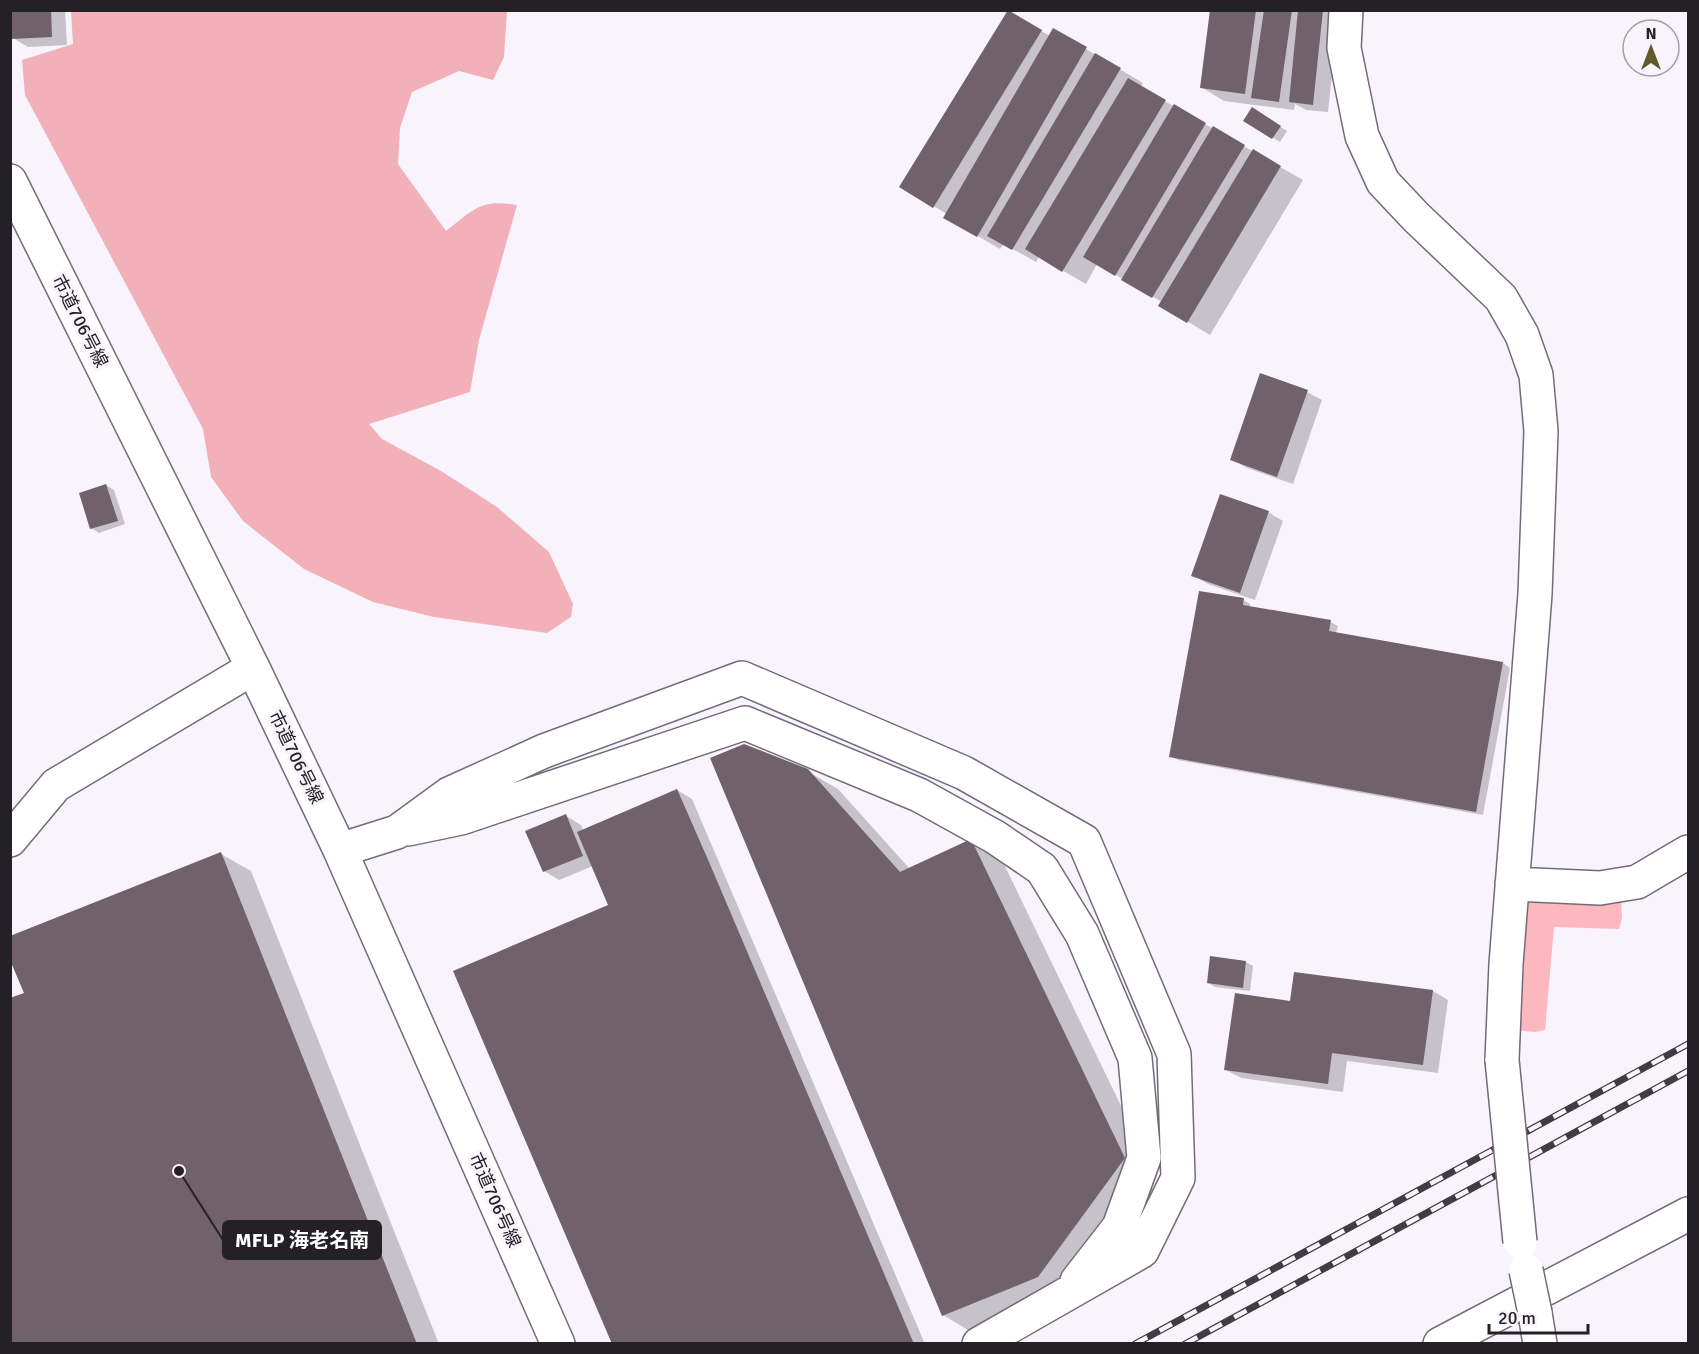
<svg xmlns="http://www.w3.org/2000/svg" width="1699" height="1354" font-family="Signika,'Noto Sans JP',sans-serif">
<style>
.green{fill:#fdb7bf}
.forest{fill:#f2b1b9}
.shadow{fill:#0003}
.building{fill:#70616a}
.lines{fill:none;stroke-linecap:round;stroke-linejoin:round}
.minor-casing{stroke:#736b79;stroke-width:36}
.minor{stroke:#fff;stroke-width:33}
.rail-casing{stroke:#403c42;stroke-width:7}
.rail{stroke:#f9f3fd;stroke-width:4.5;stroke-dasharray:14;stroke-linecap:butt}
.minor-bridge-casing{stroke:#736b79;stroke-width:36;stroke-linecap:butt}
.minor-bridge{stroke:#fff;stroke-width:33}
.labels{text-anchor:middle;stroke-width:6;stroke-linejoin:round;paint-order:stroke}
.street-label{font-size:18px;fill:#242126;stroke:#f9f3fd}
.leader{fill:none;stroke:#242126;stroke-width:2}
.callout-dot{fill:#242126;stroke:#f9f3fd;stroke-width:2}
.callout{fill:#242126;stroke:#242126;stroke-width:2}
.callout-label{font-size:20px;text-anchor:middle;font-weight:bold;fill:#fff}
</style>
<rect width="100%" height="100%" fill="#f9f3fd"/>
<!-- green -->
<path class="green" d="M 1536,892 L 1621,896 L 1622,917 L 1619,929 L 1554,927 L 1545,1030 L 1535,1032 L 1512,1030 L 1522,902 Z"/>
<!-- forest -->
<path class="forest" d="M 71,11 L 507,11 L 504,57 L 493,80 L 459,71 L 412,92 L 400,128 L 398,164 L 446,231 C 474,210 479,199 517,205 L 479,340 L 470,392 L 369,424 L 382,439 L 441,471 L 497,507 L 549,552 L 573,604 L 571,617 L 547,633 L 434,617 L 373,602 L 304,569 L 243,521 L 211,477 L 203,429 L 25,95 L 22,60 L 73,44 Z"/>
<!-- shadow -->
<path class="shadow" d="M 10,10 L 65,10 L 67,45 L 28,47 L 13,38 L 10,36 Z
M 1212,10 L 1339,10 L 1328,112 L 1306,110 L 1295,104 L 1294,110 L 1224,101 L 1201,87 Z
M 1009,12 L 1050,36 L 1054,30 L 1086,49 L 1143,83 L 1140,87 L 1303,180 L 1210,335 L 1160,305 L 1162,302 L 1097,264 L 1086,284 L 1039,257 L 1036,262 L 1004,244 L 1000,249 L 945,217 L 947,214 L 901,187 Z
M 1252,109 L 1287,131 L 1280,142 L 1245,120 Z
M 1307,392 L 1322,400 L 1293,484 L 1247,468 L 1231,459 Z
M 106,485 L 114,490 L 125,524 L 99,533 L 91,528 Z
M 1268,512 L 1283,521 L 1255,600 L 1208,584 L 1193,575 Z
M 1243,600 L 1250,604 L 1250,608 L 1330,622 L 1338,626 L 1336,633 L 1503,663 L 1510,668 L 1483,815 L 1178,760 L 1170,756 Z
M 807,771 L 838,789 L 910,869 L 971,841 L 1001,858 L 1155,1176 L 1068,1294 L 973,1333 L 943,1315 Z
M 677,790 L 692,799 L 925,1344 L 614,1344 L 610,906 L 593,866 L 559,880 L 544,871 L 566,816 L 581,825 L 583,830 Z
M 221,854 L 251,871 L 439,1344 L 10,1344 L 26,994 Z
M 1246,962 L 1253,966 L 1250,991 L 1215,987 L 1208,983 Z
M 1433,991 L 1448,1000 L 1438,1073 L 1347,1061 L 1343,1092 L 1241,1078 L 1226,1070 L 1292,1003 Z"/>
<!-- building -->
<path class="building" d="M 10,10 L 51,10 L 52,37 L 11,39 Z
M 1008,10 L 1042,30 L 933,208 L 899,187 Z
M 1210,10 L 1256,10 L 1245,94 L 1200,88 Z
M 1264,10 L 1292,10 L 1279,102 L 1251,98 Z
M 1298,10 L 1323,10 L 1313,105 L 1289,102 Z
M 1053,28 L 1087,47 L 977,237 L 943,218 Z
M 1095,53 L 1121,68 L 1012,250 L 987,236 Z
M 1128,78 L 1166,100 L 1062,272 L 1025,249 Z
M 1174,104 L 1206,123 L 1115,276 L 1083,257 Z
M 1252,107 L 1281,126 L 1272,139 L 1243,121 Z
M 1213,126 L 1245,145 L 1152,298 L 1121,280 Z
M 1253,149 L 1281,166 L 1187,323 L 1158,306 Z
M 1260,373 L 1308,390 L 1277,477 L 1230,460 Z
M 106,484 L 118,521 L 90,529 L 79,493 Z
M 1220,494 L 1269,511 L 1240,593 L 1191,576 Z
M 1199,591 L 1244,598 L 1243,605 L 1331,620 L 1329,631 L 1503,662 L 1476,812 L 1169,757 Z
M 744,744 L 808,769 L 900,872 L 971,839 L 1125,1158 L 1038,1277 L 942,1316 L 710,758 Z
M 677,789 L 709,862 L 914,1344 L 612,1344 L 453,971 L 608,905 L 577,832 Z
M 566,814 L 583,856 L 543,872 L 525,831 Z
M 221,852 L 417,1344 L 10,1344 L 10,998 L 24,993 L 10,960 L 10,936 Z
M 1210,956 L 1246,961 L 1243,988 L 1207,983 Z
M 1294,972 L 1433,990 L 1423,1065 L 1332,1053 L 1328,1084 L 1224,1070 L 1235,993 L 1290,1001 Z"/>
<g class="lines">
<defs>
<path id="minor" d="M 1346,10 L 1344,48 L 1362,136 L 1383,182 L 1416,217 L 1501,298 L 1522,335 L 1536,375 L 1541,431 L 1535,594 L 1506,964 L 1502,1060
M 10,181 L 253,668 L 340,850 L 558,1344
M 408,829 L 461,818 L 745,723 L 919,795 L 995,837 L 1042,869 L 1082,934 L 1135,1058 L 1144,1158 L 1119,1227 L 1077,1281
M 10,840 L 56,785 L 253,668
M 340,850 L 397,832 L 449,794 L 544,751 L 742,678 L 964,773 L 1084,841 L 1174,1054 L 1178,1178 L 1142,1251 L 979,1344
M 1512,884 L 1600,888 L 1637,882 L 1688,852
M 1535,1313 L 1540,1344
M 1440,1344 L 1688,1214"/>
</defs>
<!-- minor casing -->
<use href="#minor" class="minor-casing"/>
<!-- minor -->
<use href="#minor" class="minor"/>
<defs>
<path id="rail" d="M 1135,1344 L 1688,1044
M 1185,1344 L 1688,1071"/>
</defs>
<!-- rail casing -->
<use href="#rail" class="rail-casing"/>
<!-- rail -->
<use href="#rail" class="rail"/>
<defs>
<path id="minor-bridge" d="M 1502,1060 L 1520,1242
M 1526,1270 L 1535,1313"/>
</defs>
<!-- minor-bridge casing -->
<use href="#minor-bridge" class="minor-bridge-casing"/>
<!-- minor-bridge -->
<use href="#minor-bridge" class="minor-bridge"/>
</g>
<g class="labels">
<!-- street labels -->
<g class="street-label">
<text transform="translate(80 321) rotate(63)" y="6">市道706号線</text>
<text transform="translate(296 757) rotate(64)" y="6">市道706号線</text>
<text transform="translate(495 1200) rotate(66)" y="6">市道706号線</text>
</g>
</g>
<!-- callouts -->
<path class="leader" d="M179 1171L223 1240"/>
<circle class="callout-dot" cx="179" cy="1171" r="6"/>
<rect class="callout" x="223" y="1221" width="158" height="38" rx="6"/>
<g class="callout-label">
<text x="302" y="1247">MFLP 海老名南</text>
</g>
<!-- border -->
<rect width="1699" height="1354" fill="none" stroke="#242126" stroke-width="24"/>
<!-- north arrow -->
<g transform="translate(1651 48)"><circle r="28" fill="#f9f3fd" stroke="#a49fa7" stroke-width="1.5"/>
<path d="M0-4.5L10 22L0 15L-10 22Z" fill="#625a26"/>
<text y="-9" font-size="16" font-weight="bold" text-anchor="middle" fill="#242126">N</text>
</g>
<!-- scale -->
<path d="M1489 1324v9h99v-9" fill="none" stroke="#242126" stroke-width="3"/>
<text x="1498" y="1324" font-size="18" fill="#242126" stroke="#f9f3fd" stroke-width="4.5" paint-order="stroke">20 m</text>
</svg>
